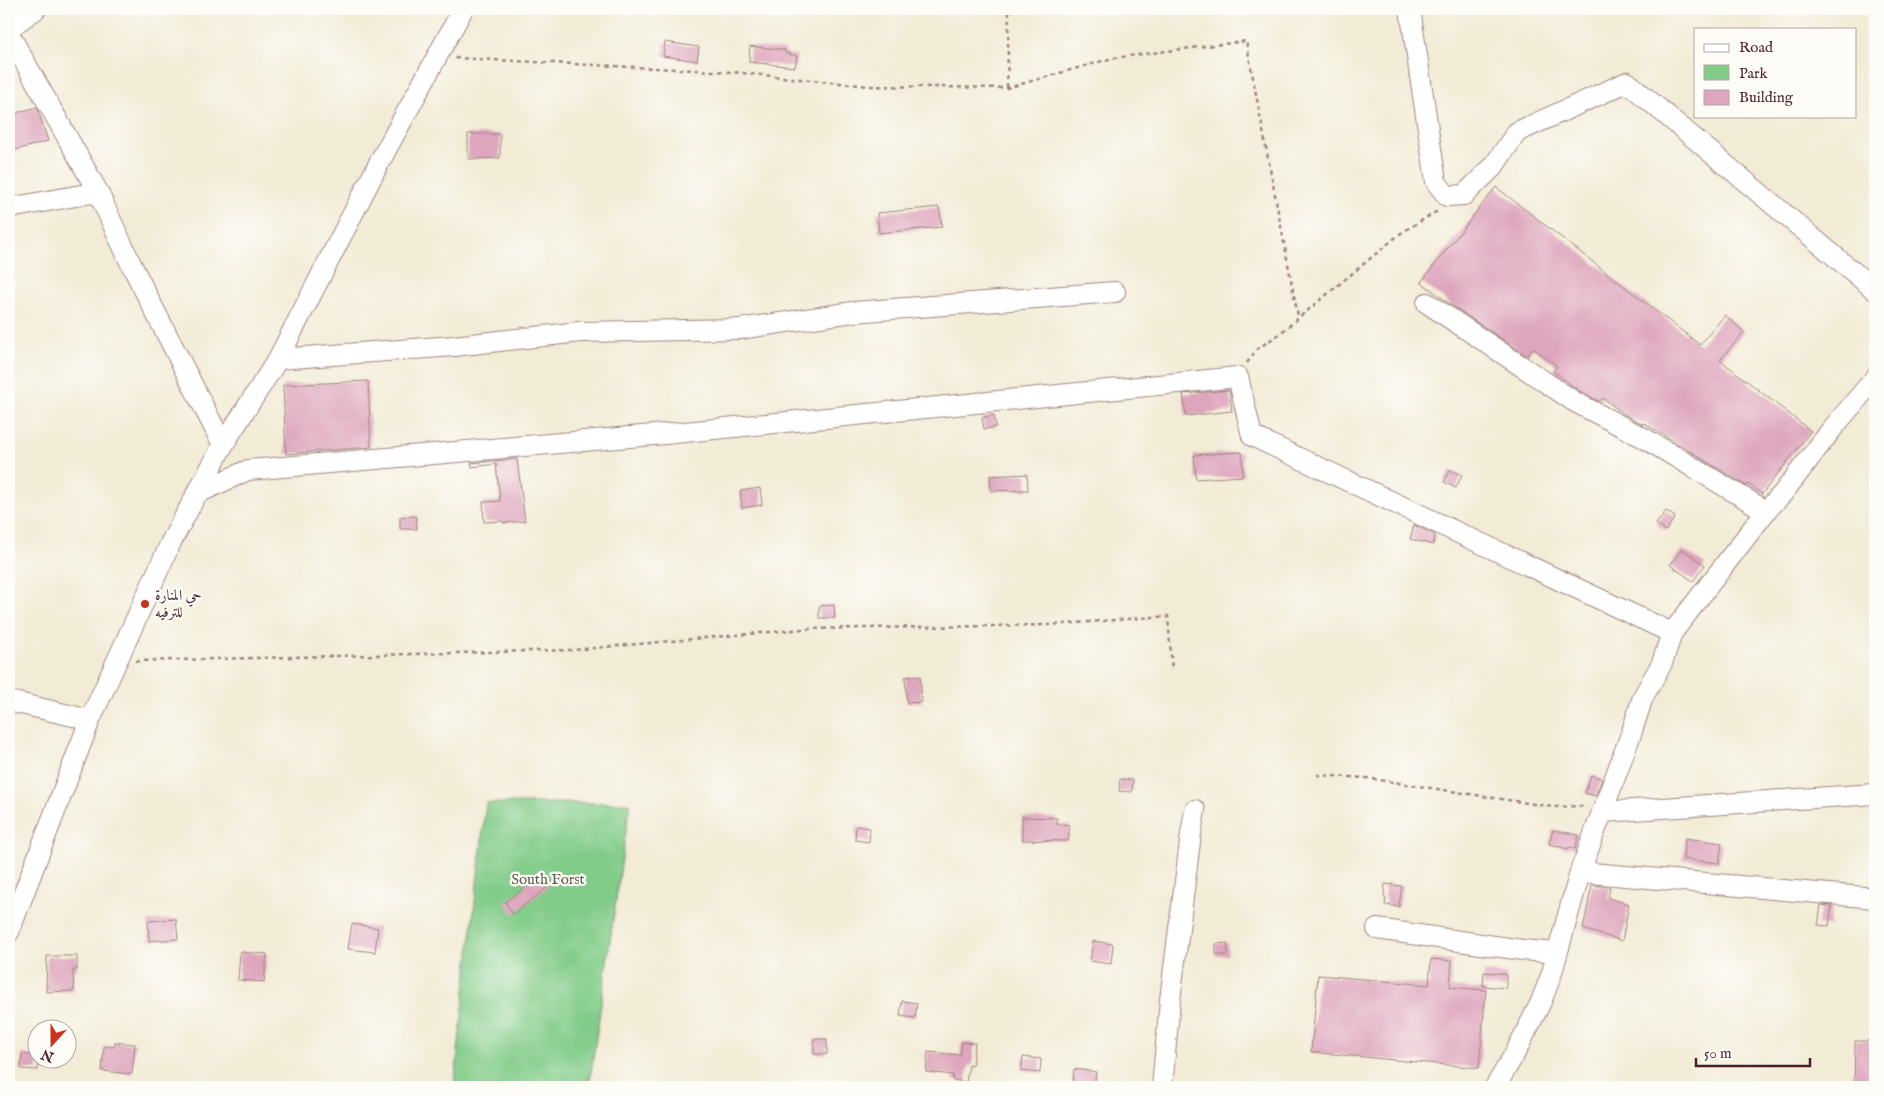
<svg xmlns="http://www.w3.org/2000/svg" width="1884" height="1096" font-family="'IM FELL English',Amiri,serif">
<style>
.green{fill:#82cc89;stroke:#66765a}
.building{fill:#dea6bd}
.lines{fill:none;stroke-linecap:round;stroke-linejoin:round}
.minor-casing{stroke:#9e8580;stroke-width:22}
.path{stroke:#9e8580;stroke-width:2.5;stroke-dasharray:4 4;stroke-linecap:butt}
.minor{stroke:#fff;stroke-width:20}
.poi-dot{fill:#c8321e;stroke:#fdfcf7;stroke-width:2}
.labels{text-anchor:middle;stroke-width:4.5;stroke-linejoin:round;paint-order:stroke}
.poi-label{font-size:15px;fill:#4a1f2b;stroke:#fdfcf7;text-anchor:start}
.park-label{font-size:15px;fill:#5e5c4c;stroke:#fdfcf7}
</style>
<rect width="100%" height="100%" fill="#fdfcf7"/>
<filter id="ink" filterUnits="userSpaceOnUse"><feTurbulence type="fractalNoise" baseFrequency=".02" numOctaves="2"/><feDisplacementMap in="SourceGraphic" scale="10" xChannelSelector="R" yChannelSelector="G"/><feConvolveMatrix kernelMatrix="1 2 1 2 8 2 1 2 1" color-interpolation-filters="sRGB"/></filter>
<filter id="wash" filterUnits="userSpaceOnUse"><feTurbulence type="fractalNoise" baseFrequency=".0096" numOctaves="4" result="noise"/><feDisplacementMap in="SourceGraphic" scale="20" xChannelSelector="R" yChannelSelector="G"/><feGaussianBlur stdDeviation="1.12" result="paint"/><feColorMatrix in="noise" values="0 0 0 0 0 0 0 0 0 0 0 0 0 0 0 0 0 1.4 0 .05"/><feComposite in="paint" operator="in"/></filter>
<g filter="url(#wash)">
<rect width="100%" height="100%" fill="#f2ebd5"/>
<!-- green -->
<path class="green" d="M 486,803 L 630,803 L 589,1087 L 454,1087 Z"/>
<g id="blocks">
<!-- building -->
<path class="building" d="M 665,42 L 699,47 L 697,61 L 663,56 Z
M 750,46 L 785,50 L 785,53 L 797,56 L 795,67 L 749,62 Z
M 37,107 L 48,141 L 9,152 L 9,115 Z
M 468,134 L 500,134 L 500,158 L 468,159 Z
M 1496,187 L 1700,345 L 1725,315 L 1744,332 L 1720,360 L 1811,431 L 1762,494 L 1748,484 L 1747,486 L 1644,423 L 1643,424 L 1624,414 L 1603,398 L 1599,401 L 1581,392 L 1553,371 L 1557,366 L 1533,348 L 1527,356 L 1450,304 L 1421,282 Z
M 939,207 L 942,227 L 879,233 L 877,213 Z
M 368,381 L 371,447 L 286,454 L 283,385 Z
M 1229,390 L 1232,411 L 1186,416 L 1183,394 Z
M 994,415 L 996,427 L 984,429 L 982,418 Z
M 1242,452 L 1243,476 L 1196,479 L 1194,455 Z
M 517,459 L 525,521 L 503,523 L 503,521 L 484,522 L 483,502 L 500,501 L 496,464 L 472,467 L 471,463 Z
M 1450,470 L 1462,475 L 1456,488 L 1444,482 Z
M 1027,474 L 1028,490 L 991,491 L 990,476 Z
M 760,488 L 762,505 L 742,508 L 740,491 Z
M 1666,511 L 1675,517 L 1666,531 L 1656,524 Z
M 416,516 L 417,529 L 400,529 L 400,517 Z
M 1414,525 L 1435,535 L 1433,545 L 1410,539 Z
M 1682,549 L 1705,565 L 1693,581 L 1670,565 Z
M 834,605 L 835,618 L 819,618 L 819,606 Z
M 920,676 L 922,702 L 907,703 L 905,677 Z
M 1591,775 L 1602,779 L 1595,796 L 1585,793 Z
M 1120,779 L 1133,780 L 1132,792 L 1119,791 Z
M 1022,817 L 1057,818 L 1056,824 L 1070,825 L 1068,841 L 1022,840 Z
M 856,826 L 870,828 L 869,842 L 855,840 Z
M 1553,830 L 1579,835 L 1575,849 L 1569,847 L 1568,849 L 1549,844 Z
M 1685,838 L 1722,843 L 1719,863 L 1683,859 Z
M 537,874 L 548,887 L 513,914 L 505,902 L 526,887 L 524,885 Z
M 1385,884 L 1402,886 L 1399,907 L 1385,905 L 1386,897 L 1384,897 Z
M 1592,885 L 1610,887 L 1608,898 L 1629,904 L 1622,941 L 1583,929 Z
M 1821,905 L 1832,906 L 1829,926 L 1818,925 Z
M 176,919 L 178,939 L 149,941 L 148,921 Z
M 352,924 L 378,928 L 375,952 L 348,949 Z
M 1093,941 L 1113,944 L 1111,964 L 1090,961 Z
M 1227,943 L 1228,955 L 1216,955 L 1216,944 Z
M 240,952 L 267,954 L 264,982 L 238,980 Z
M 47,956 L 77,956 L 77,970 L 73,970 L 74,991 L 46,992 Z
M 1431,959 L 1452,961 L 1450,987 L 1486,990 L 1479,1068 L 1311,1052 L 1318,975 L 1429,985 Z
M 1484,972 L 1506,974 L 1506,988 L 1483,986 Z
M 902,1001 L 917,1003 L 915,1018 L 900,1016 Z
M 814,1039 L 827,1039 L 827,1054 L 814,1054 Z
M 1855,1041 L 1875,1041 L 1875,1087 L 1854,1087 Z
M 115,1042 L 135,1044 L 132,1074 L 102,1071 L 104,1046 L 114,1047 Z
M 962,1042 L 975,1043 L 972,1066 L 969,1065 L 966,1082 L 952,1080 L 953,1075 L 926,1072 L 928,1052 L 960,1055 Z
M 22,1054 L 38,1056 L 38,1070 L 21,1069 Z
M 1023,1057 L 1041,1059 L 1040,1073 L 1021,1071 Z
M 1074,1069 L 1096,1072 L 1094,1087 L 1072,1087 Z"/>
</g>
</g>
<g filter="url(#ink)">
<use href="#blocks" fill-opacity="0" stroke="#9e8580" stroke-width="1"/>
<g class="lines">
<defs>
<path id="minor" d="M 1410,9 L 1436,182 L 1447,196 L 1464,195 L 1493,167 L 1517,132 L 1627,82 L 1875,290
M 9,28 L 36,9
M 9,34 L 98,192 L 132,266 L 223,445
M 9,208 L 98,192
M 1427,303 L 1575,402 L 1644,438 L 1766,511
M 278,359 L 454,346 L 580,332 L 740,329 L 853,312 L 1115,292
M 196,494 L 248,470 L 665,434 L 1238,377 L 1252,436 L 1672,633
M 9,701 L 90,720
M 1603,812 L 1875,794
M 1580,872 L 1875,898
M 1377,929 L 1522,950 L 1557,953
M 9,932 L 90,720 L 171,542 L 223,445 L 278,359 L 380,161 L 463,9
M 1162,1087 L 1170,1000 L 1191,834 L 1195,810
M 1495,1087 L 1514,1055 L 1540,1004 L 1551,976 L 1580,872 L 1631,734 L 1643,697 L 1662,663 L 1672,633 L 1766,511 L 1783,493 L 1832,429 L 1875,378"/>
</defs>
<!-- minor casing -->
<use href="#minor" class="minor-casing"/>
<!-- path -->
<path class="path" d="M 455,58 L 733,72 L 869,86 L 1007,88 L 1113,58 L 1246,41 L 1298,317
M 1007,87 L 1009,9
M 1247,363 L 1257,349 L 1278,335 L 1401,233 L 1439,210
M 136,661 L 572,650 L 804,629 L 1049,625 L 1168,616 L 1172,671
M 1317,775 L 1367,778 L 1553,807 L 1587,806"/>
<!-- minor -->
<use href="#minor" class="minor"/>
</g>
</g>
<!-- markers -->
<circle class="poi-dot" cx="145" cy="604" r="5"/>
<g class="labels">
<!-- poi labels -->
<g class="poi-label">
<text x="155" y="600">حي المنارة<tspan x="155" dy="17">للترفيه</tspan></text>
</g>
<!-- park labels -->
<g class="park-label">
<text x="548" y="884">South Forst</text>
</g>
</g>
<!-- margin -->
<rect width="1884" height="1096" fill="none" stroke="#fdfcf7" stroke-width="30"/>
<!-- legend -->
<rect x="1694" y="28" width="162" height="90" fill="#fdfcf7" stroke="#b5a4a5"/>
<rect x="1704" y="44" width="25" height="8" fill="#ffffff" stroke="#b5a4a5"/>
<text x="1739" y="52" font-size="15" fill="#4a1f2b">Road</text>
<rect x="1704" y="65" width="25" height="15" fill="#82cc89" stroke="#b5a4a5"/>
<text x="1739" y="78" font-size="15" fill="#4a1f2b">Park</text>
<rect x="1704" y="90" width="25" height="15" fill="#dea6bd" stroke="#b5a4a5"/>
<text x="1739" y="102" font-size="15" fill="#4a1f2b">Building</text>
<!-- north arrow -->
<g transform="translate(52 1044) rotate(201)"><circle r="24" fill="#fdfcf7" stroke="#b5a4a5"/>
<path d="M0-4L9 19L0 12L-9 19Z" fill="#c8321e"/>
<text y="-8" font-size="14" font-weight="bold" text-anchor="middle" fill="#4a1f2b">N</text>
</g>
<!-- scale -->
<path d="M1696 1058v8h114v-8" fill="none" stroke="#4a1f2b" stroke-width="2.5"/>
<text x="1704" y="1058" font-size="15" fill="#4a1f2b" stroke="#fdfcf7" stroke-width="4" paint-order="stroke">50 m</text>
</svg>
